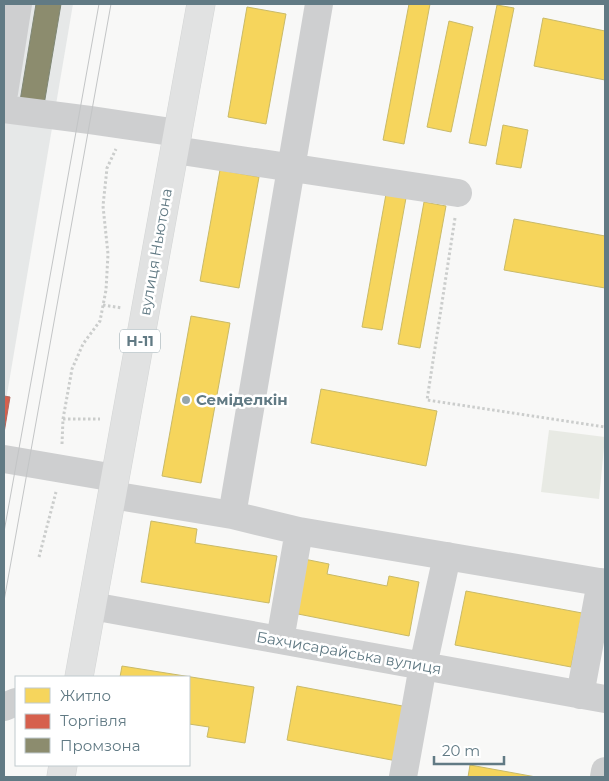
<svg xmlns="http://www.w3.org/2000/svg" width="609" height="781" font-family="Montserrat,sans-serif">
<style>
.built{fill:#e6e8e8}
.green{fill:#e8eae4}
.homes{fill:#f6d55c;stroke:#c9ba68}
.shops{fill:#d6604d;stroke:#b3685e}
.industry{fill:#8c8c6e;stroke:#7f8775}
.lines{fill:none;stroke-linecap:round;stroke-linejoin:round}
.major-casing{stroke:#d3d5d5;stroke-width:29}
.path{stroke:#cbcdcc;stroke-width:3;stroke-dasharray:2.5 2.5;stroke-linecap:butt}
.minor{stroke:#cecfd0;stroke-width:28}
.major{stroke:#e1e2e2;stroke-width:28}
.tram{stroke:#c3c5c6;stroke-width:1}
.poi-dot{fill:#96a6ac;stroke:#fff;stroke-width:2}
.labels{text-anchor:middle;stroke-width:5;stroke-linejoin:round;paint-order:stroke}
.shield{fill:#fff;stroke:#90a2a9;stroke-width:1}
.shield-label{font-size:14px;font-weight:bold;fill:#617a84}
.street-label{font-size:15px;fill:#617a84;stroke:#fff}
.poi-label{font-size:15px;font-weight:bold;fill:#617a84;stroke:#fff;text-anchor:start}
</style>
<rect width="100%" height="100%" fill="#f8f8f7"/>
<!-- built -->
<path class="built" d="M 4,4 L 73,4 L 4,412 Z"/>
<!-- green -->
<path class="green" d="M 549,430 L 605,437 L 599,499 L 541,492 Z"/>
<!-- homes -->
<path class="homes" d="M 409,4 L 430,4 L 404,144 L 383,140 Z
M 497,5 L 514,8 L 486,146 L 469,143 Z
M 247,7 L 286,14 L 266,124 L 228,117 Z
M 543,18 L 605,31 L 605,80 L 534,66 Z
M 449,21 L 473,27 L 451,132 L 427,127 Z
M 503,125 L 528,130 L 521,168 L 496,164 Z
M 220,170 L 259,177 L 239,288 L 200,281 Z
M 386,194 L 406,198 L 382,330 L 362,327 Z
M 424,202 L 446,206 L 420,348 L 398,344 Z
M 514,219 L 605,236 L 605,288 L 504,270 Z
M 191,316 L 230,323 L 201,483 L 162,476 Z
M 321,389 L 437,411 L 426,466 L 311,443 Z
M 151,521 L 197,529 L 195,543 L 277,556 L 269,603 L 141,582 Z
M 304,559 L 329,564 L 327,574 L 387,586 L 389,576 L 419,582 L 409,636 L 293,613 Z
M 466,591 L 582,613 L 571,667 L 455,645 Z
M 122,666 L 254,687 L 245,743 L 207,737 L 209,727 L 189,724 L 189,677 L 120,677 Z
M 297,686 L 413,708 L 402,762 L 287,740 Z
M 470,765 L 536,777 L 468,777 Z"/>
<!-- shops -->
<path class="shops" d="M 4,396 L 10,397 L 4,433 Z"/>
<!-- industry -->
<path class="industry" d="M 36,4 L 61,4 L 44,105 L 20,101 Z"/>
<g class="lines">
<defs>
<path id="major" d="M 79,677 L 201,4
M 61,777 L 63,765"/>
</defs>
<!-- major casing -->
<use href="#major" class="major-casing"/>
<!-- path -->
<path class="path" d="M 455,218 L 427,400 L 605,427
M 103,305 L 122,308
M 63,419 L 100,419
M 62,444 L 63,419 L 72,369 L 83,344 L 100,321 L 106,290 L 108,254 L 103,206 L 107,168 L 116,149
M 39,557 L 56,492"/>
<!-- minor -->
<path class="minor" d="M 4,93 L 18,4
M 4,109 L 90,120 L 178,133
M 175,150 L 458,193
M 4,459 L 115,478
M 112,495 L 232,515 L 299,531 L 605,583
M 232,515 L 319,4
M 92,606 L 605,699
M 280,640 L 299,531
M 580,695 L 601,582
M 4,707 L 16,702
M 403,777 L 423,666 L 447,556
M 604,777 L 605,771"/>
<!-- major -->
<use href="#major" class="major"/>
<!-- tram -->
<path class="tram" d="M 4,532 L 99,4
M 4,601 L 111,4"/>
</g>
<!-- markers -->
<circle class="poi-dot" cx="186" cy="400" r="5"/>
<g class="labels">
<!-- shield labels -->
<rect class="shield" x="120" y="329.5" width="40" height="23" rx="4"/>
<g class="shield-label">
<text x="140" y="346">Н-11</text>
</g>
<!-- street labels -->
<g class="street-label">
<text transform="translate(156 252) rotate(-80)" y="5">вулиця Ньютона</text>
<text transform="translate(349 653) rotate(10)" y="5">Бахчисарайська вулиця</text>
</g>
<!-- poi labels -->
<g class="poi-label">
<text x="196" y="405">Семіделкін</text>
</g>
</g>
<!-- border -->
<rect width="609" height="781" fill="none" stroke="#617a84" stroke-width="10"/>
<!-- legend -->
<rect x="15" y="676" width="175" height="90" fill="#ffffff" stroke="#c0cace"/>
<rect x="25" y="688" width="25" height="15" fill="#f6d55c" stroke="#c0cace"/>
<text x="60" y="701" font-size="15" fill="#617a84">Житло</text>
<rect x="25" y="714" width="25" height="15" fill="#d6604d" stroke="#c0cace"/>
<text x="60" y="726" font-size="15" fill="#617a84">Торгівля</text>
<rect x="25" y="738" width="25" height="15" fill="#8c8c6e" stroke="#c0cace"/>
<text x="60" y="751" font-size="15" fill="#617a84">Промзона</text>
<!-- scale -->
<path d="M434 756v8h70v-8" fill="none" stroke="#617a84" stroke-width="2.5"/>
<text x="442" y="756" font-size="15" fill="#617a84" stroke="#ffffff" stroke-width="4" paint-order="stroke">20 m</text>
</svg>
